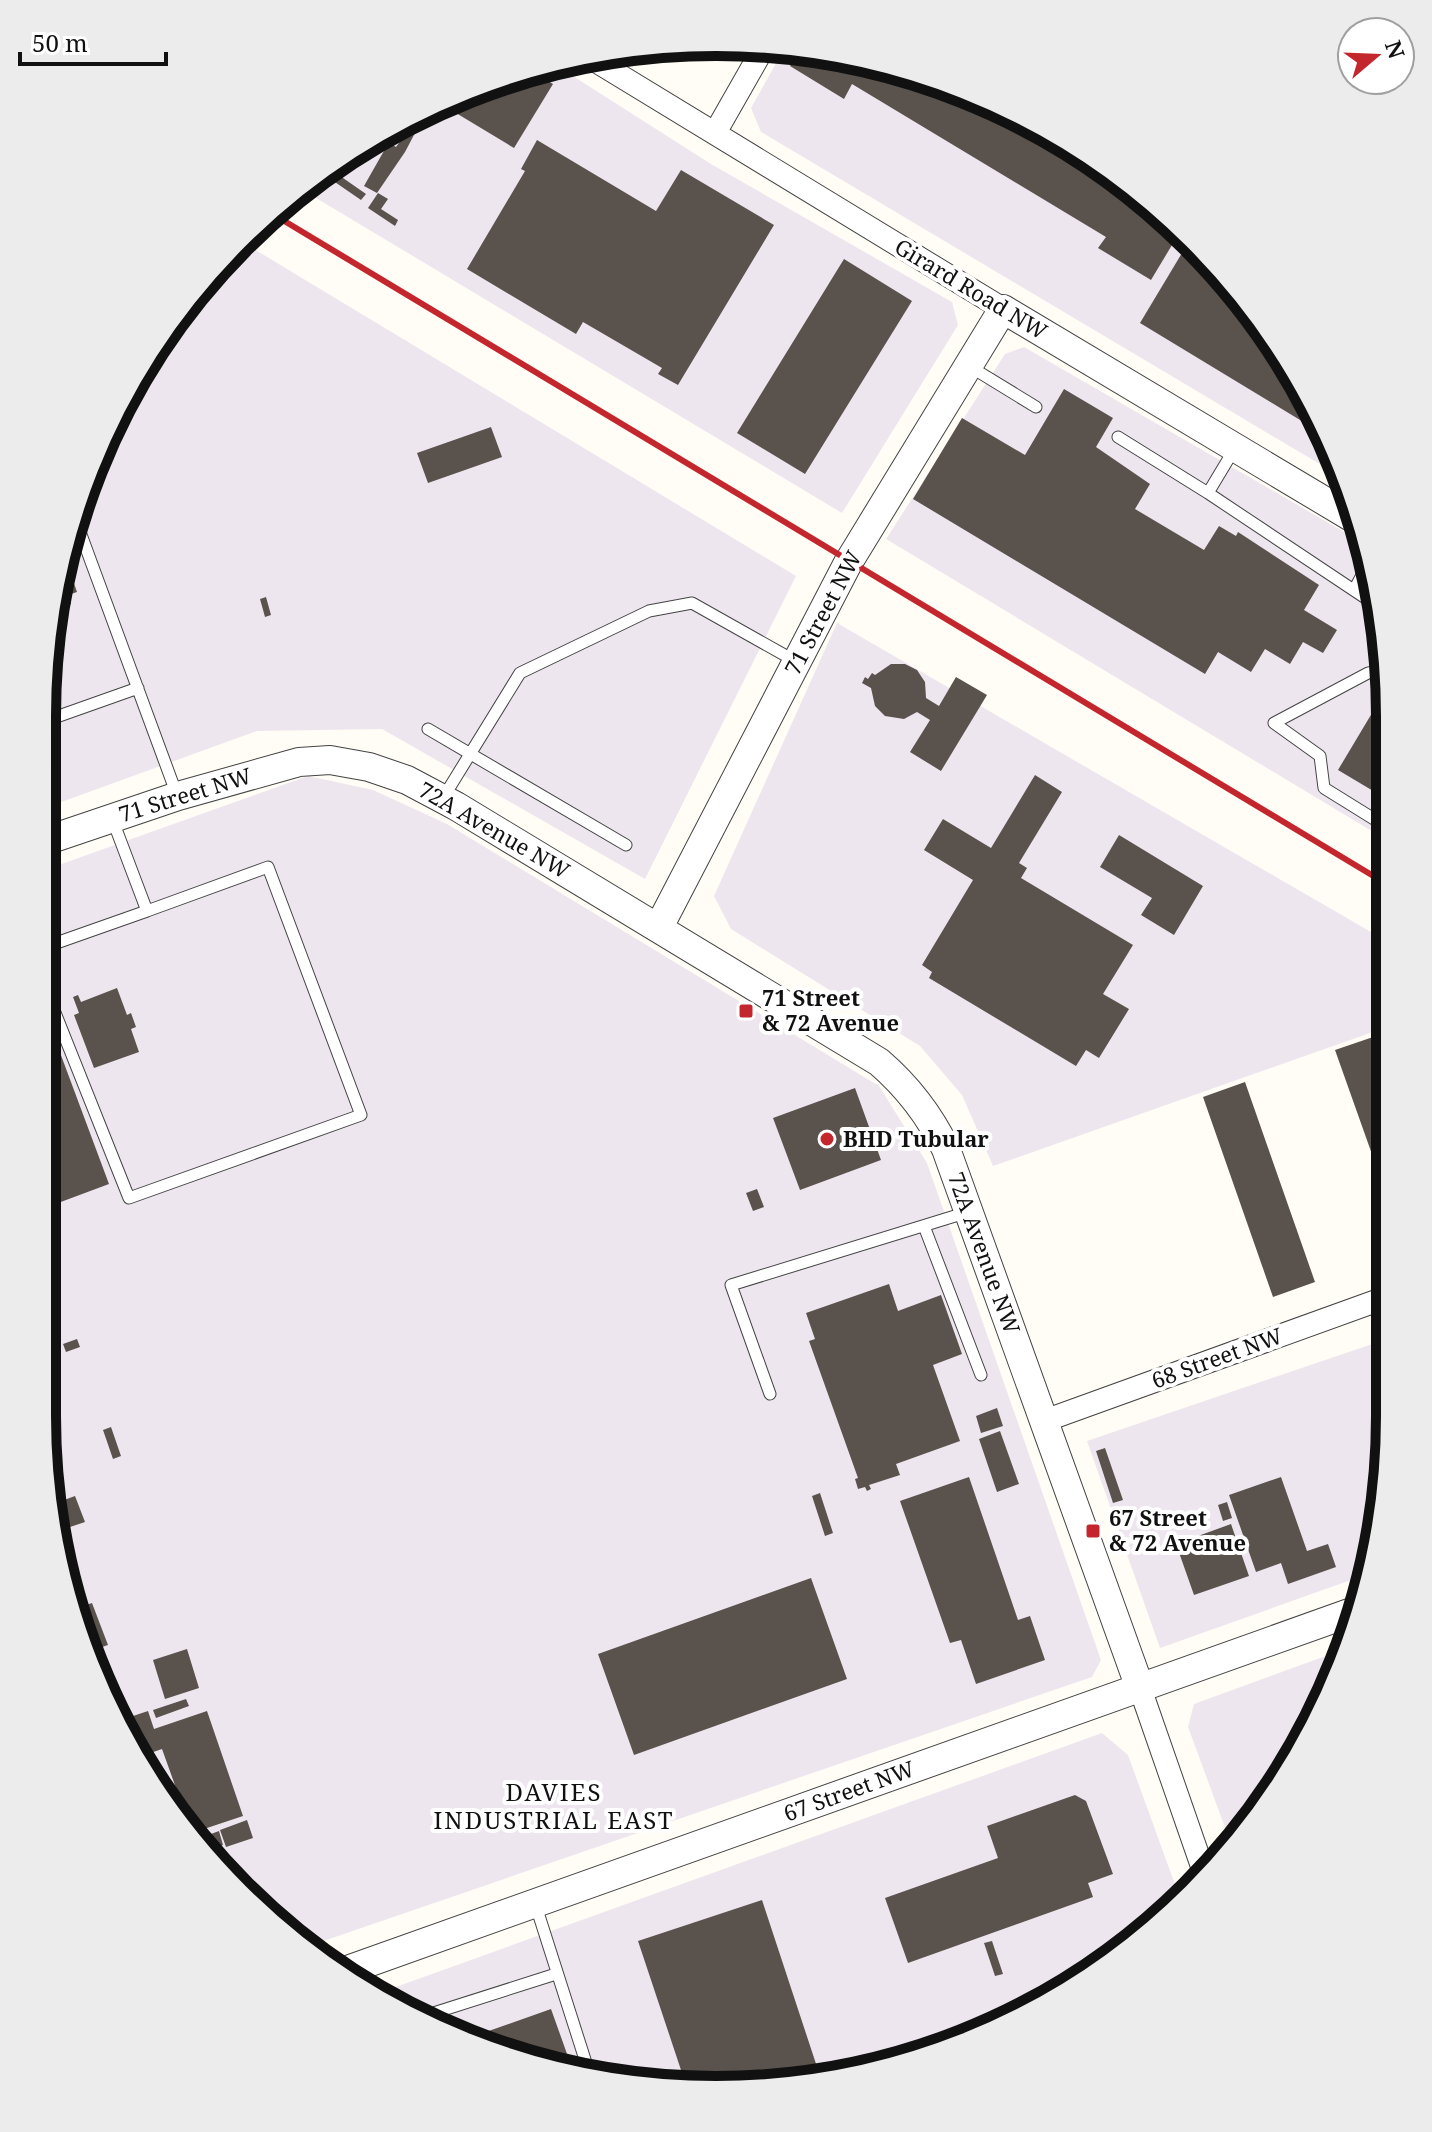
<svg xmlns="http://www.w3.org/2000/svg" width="1432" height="2132" font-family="'Noto Serif',serif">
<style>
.industrial{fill:#eee6ef}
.building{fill:#5a524d}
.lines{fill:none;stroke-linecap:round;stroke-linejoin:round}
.service-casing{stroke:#444;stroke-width:13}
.minor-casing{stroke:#444;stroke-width:24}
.tertiary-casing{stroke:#444;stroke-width:30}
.service{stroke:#fff;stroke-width:11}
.minor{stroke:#fff;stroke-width:22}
.tertiary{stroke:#fff;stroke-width:28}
.rail{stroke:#c4262e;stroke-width:6}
.poi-dot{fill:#c4262e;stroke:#fff;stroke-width:3}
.labels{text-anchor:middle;stroke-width:8;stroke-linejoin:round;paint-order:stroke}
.street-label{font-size:22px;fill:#111;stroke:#fff}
.poi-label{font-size:22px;font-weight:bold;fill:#111;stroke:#fff;text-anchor:start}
.neighbourhood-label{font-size:24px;letter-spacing:2px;fill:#111;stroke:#fff}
.rim{fill:none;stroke:#111;stroke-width:10}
</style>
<rect width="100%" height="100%" fill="#fffdf5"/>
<!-- industrial -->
<path class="industrial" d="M 784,49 L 847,55 L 974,93 L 1090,155 L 1192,239 L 1276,341 L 1339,458 L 1345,479 L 761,132 L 751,108 Z
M 554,64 L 711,164 L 952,302 L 958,325 L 842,513 L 301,189 L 341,156 L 458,93 Z
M 239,240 L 796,576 L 645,879 L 382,729 L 257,731 L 42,809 L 42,716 L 55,585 L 112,418 Z
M 1024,347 L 1365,544 L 1377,584 L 1390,716 L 1390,842 L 886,539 L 1005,354 Z
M 837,623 L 1390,943 L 1390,1026 L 993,1166 L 962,1095 L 920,1046 L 731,929 L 714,896 Z
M 308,776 L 373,790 L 447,824 L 879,1086 L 927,1163 L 1101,1660 L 1092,1677 L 303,1948 L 156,1791 L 78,1632 L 42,1416 L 42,871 Z
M 1390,1338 L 1390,1416 L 1377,1547 L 1368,1574 L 1160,1648 L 1087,1441 Z
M 1342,1650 L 1320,1715 L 1230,1841 L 1188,1727 L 1194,1704 Z
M 1102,1733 L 1128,1755 L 1181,1901 L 1053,2000 L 848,2077 L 671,2089 L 458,2039 L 379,1993 Z"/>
<!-- building -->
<path class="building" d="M 799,50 L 847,55 L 974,93 L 1090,155 L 1181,230 L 1151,280 L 1098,248 L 1106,237 L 852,84 L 844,99 L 790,66 Z
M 532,71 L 553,84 L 514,148 L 456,113 L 470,90 Z
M 420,114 L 424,116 L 405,152 L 377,193 L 364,186 L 389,142 L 396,147 Z
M 537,140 L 656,211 L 681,170 L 774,225 L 678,385 L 658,374 L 662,368 L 583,322 L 576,334 L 467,269 L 525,171 L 521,169 Z
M 333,171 L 366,194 L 361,200 L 329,178 Z
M 378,193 L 388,199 L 381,209 L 398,220 L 395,226 L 368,208 Z
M 1191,238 L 1276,341 L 1328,437 L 1140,323 Z
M 844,259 L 912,301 L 805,474 L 737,433 Z
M 1064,389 L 1113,418 L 1096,447 L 1150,484 L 1135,509 L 1204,550 L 1219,526 L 1236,536 L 1238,532 L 1319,585 L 1304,610 L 1337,630 L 1323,653 L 1303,642 L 1290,664 L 1265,649 L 1251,672 L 1218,652 L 1205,674 L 913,499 L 962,418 L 1025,455 Z
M 491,427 L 502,457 L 428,483 L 417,453 Z
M 65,557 L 77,592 L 68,595 L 71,604 L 52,611 L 55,585 Z
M 266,597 L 271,615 L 265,617 L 260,599 Z
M 891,664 L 905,664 L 917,670 L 925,682 L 926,698 L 939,706 L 956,677 L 987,695 L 941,771 L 910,752 L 930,720 L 917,712 L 904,719 L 885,716 L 875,706 L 871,688 L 862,683 L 865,677 L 868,679 L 872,673 L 875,675 Z
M 1384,693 L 1388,695 L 1390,716 L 1390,801 L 1338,770 Z
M 1035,775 L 1062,792 L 1019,863 L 1027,868 L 1021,878 L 1133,945 L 1103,994 L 1129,1009 L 1099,1058 L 1086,1050 L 1076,1066 L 929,978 L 932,972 L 922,965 L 973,880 L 924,850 L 943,819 L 991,848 Z
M 1119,835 L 1203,886 L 1174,935 L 1141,915 L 1152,898 L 1100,867 Z
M 117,988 L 127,1015 L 131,1013 L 136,1027 L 131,1029 L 139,1052 L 94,1068 L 74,1015 L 79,1013 L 73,997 L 78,995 L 81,1002 Z
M 46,1015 L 109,1184 L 50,1206 L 42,1185 L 42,1017 Z
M 1376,1036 L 1390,1075 L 1390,1205 L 1335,1050 Z
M 1245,1082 L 1315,1282 L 1273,1297 L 1203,1097 Z
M 855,1088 L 881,1160 L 800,1190 L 773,1118 Z
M 757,1189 L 764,1207 L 753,1211 L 746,1193 Z
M 42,1252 L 56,1291 L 42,1296 Z
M 889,1284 L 898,1311 L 941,1295 L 962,1354 L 933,1365 L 960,1441 L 896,1464 L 900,1475 L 869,1485 L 871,1489 L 867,1491 L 865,1487 L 858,1489 L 855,1479 L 858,1478 L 809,1341 L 815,1339 L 806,1313 Z
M 77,1339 L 80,1347 L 66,1352 L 63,1344 Z
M 997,1408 L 1003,1426 L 981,1433 L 976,1416 Z
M 111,1427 L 121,1456 L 113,1459 L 103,1430 Z
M 1000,1431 L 1019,1484 L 997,1492 L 979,1439 Z
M 1105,1448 L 1123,1500 L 1113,1503 L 1096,1451 Z
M 969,1477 L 1018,1620 L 1030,1616 L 1045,1660 L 976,1684 L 961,1640 L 950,1643 L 900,1501 Z
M 1281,1477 L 1307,1551 L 1328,1544 L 1336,1567 L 1288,1584 L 1281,1563 L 1256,1572 L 1229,1495 Z
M 820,1493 L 833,1533 L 825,1536 L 812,1496 Z
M 75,1496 L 85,1522 L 61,1530 L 56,1503 Z
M 1227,1502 L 1232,1518 L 1223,1521 L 1218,1505 Z
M 1231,1524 L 1249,1576 L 1194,1595 L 1176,1544 Z
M 67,1554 L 74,1576 L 69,1578 L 65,1555 Z
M 811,1578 L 847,1679 L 634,1755 L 598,1654 Z
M 92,1603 L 108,1645 L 87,1652 L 78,1632 L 74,1609 Z
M 187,1649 L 199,1688 L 165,1699 L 153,1660 Z
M 186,1699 L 189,1706 L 156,1718 L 153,1710 Z
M 148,1711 L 154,1729 L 207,1711 L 243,1816 L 195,1832 L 190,1827 L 162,1749 L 139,1757 L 121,1720 Z
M 1075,1795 L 1086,1801 L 1113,1874 L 1088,1883 L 1093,1897 L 908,1963 L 885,1898 L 998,1858 L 987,1826 Z
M 247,1820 L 253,1838 L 226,1847 L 220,1830 Z
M 219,1831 L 223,1845 L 211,1850 L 200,1838 Z
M 762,1900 L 821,2079 L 687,2088 L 638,1941 Z
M 992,1941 L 1003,1974 L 995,1976 L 984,1943 Z
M 551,2009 L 571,2065 L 463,2040 Z"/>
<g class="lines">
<defs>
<path id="service" d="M 684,45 L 689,48 L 691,44
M 969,366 L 1036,407
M 1118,437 L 1208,493
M 1235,448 L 1208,493 L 1379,607
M 76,521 L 177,795
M 1354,590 L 1370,560
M 1385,669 L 1368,673 L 1274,723 L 1320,756 L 1324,788 L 1390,829
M 42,722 L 138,688
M 428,729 L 626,845
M 443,798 L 520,673 L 649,611 L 692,603 L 797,662
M 42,948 L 147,911
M 42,980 L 129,1198 L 361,1115 L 268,867 L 147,911 L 113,821
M 924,1226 L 981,1375
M 770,1394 L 731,1285 L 968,1212
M 535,1903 L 588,2069
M 421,2017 L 556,1974"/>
<path id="minor" d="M 586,55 L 1003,309
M 715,133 L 764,47
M 1044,1421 L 1390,1296
M 1140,1688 L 1205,1875"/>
<path id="tertiary" d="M 42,842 L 178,796 L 299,762 L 330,760 L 369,767 L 407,780 L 456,806 L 879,1062 C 908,1087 929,1114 946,1149 L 1140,1688
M 659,927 L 848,563 L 1003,309 L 1358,521
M 342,1972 L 1355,1611"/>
</defs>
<!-- service casing -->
<use href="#service" class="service-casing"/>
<!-- minor casing -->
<use href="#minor" class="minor-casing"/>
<!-- tertiary casing -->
<use href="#tertiary" class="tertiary-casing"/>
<!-- service -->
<use href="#service" class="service"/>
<!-- minor -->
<use href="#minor" class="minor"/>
<!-- tertiary -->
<use href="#tertiary" class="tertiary"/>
<!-- rail -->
<path class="rail" d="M 271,213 L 1390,886"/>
</g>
<!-- markers -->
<g class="poi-dot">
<rect x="738" y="1003" width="16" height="16" rx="4"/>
<circle cx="827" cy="1139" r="8"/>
<rect x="1085" y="1523" width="16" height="16" rx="4"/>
</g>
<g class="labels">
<!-- street labels -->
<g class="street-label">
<text transform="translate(971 289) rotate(31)" y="8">Girard Road NW</text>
<text transform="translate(823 613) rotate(-62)" y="8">71 Street NW</text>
<text transform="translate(185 795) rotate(-17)" y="8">71 Street NW</text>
<text transform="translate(494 830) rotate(30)" y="8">72A Avenue NW</text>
<text transform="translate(984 1253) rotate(70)" y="8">72A Avenue NW</text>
<text transform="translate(1217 1358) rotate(-20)" y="8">68 Street NW</text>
<text transform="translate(849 1791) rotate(-20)" y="8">67 Street NW</text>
</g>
<!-- poi labels -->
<g class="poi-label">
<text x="762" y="1006">71 Street<tspan x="762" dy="25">&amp; 72 Avenue</tspan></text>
<text x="843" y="1147">BHD Tubular</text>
<text x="1109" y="1526">67 Street<tspan x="1109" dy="25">&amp; 72 Avenue</tspan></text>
</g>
<!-- neighbourhood labels -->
<g class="neighbourhood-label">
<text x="554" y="1801">DAVIES<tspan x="554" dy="28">INDUSTRIAL EAST</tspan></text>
</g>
</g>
<!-- crop -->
<path d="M0 0H1432V2132H0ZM716 56H716A660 660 0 0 1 1376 716V1416A660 660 0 0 1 716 2076H716A660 660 0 0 1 56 1416V716A660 660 0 0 1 716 56Z" fill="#ececec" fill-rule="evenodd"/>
<path class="rim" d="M716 56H716A660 660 0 0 1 1376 716V1416A660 660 0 0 1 716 2076H716A660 660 0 0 1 56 1416V716A660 660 0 0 1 716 56Z"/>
<!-- north arrow -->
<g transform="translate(1376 56) rotate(71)"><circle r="38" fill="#ffffff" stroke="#a0a0a0" stroke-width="2"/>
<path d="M0-6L14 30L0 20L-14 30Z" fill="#c4262e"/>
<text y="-12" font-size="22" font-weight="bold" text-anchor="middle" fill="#111111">N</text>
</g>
<!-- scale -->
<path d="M20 52v12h146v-12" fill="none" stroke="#111111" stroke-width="4"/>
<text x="32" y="52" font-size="24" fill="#111111" stroke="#ffffff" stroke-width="6" paint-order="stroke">50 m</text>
</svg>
